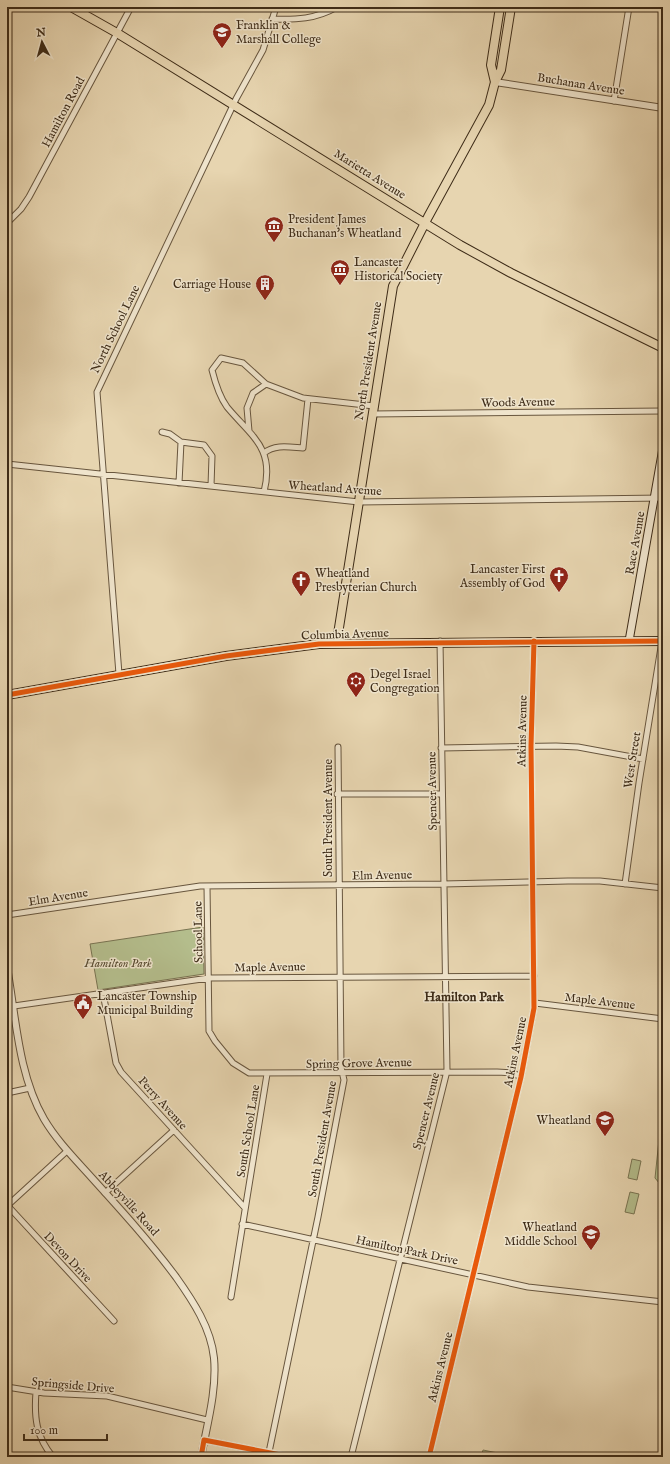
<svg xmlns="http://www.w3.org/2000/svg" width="670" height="1464" font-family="'IM FELL English',serif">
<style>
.green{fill:#b4bd8c;stroke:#797452}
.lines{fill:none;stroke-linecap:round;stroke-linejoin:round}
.stream{stroke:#767f77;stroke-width:1.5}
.minor-casing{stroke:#68563e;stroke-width:7}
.tertiary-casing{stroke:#68563e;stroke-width:8}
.secondary-casing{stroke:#3e2c18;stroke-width:9}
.primary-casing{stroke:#3e2c18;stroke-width:10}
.minor{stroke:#efe4cc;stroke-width:5}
.tertiary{stroke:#efe4cc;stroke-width:6}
.secondary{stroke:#efe4cc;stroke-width:7}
.primary{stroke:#e7d5b0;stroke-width:8}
.cycleway-casing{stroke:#efe4cc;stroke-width:8}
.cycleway{stroke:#e8590c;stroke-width:5}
.labels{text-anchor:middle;stroke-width:3;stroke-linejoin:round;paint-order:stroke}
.poi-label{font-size:12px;fill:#3e2c18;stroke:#efe4cc;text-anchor:start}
.street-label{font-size:12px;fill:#3e2c18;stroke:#efe4cc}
.park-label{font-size:12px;font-style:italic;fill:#56492f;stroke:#efe4cc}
.neighbourhood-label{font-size:13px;font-weight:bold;fill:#3e2c18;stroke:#efe4cc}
</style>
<rect width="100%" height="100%" fill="#e7d5b0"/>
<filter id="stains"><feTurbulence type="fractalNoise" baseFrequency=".005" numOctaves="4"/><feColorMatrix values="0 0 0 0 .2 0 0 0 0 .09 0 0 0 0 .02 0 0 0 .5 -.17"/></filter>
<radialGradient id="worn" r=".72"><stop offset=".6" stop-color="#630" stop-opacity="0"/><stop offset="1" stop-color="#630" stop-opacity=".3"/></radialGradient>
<!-- green -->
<path class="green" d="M 203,927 L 204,974 L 98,990 L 90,944 Z
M 663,1129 L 663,1184 L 660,1184 L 655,1178 L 660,1130 Z
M 632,1159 L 641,1161 L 637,1180 L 628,1178 Z
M 630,1192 L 639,1194 L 634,1214 L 625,1212 Z
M 483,1450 L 517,1457 L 481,1457 Z"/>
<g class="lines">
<!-- stream -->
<path class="stream" d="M 98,10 L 98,7"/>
<defs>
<path id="minor" d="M 272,19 C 296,20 316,19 337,7
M 614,101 L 629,7
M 7,223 L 21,209 L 29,197 L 131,7
M 372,414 L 663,411
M 249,431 L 247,408 L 253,393 L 266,384
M 162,432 L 170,434 L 181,442 L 204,445 L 212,456 L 211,486
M 264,453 C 275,444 289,447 303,448 L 308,399
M 7,464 L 359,502 L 663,498
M 179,483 L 181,442
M 264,492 C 275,448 252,437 227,407 C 219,396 215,382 212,370 L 221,358 L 243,363 L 266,384 L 303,398 L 374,406
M 119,674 L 97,392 L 236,99 L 263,50 L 276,7
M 441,748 L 556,746 L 578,747 L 643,759
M 337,794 L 442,794
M 625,884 L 639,783 L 662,641
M 207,886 L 209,1031 L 215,1041 L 233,1063 L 249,1073 L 497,1072 L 513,1073 L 521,1077
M 7,915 L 200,886 L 443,884 L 568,881 L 600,881 L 663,888
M 103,993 L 116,1063 L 121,1072 L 245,1208
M 535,1003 L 663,1019
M 7,1007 L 209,978 L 534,976
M 7,1093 L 30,1088
M 105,1193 L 174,1130
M 7,1206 L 67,1151
M 8,1206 L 114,1321
M 242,1224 L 528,1287 L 663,1302
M 231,1297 L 267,1074
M 7,1387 L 44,1393 L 107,1396 L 207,1420
M 36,1392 C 34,1417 36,1437 53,1457
M 204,1440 L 291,1457
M 268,1457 L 318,1217 L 344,1080 L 341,1067 L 338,747
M 351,1457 L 447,1071 L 440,641
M 429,1457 L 521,1077 L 534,1008 L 531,746 L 534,641"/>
<path id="tertiary" d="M 495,82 L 663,108
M 7,967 C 16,1017 18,1074 44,1119 C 57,1141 75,1159 92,1178 C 121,1210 150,1242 176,1277 C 193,1301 211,1328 214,1358 C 217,1390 207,1425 201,1457"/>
<path id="secondary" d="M 629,641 L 663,448"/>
<path id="primary" d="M 71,7 L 117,33 L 460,245 L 511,273 L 663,348
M 495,82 L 491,65 L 500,7
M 340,643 L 338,634 L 393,286 L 428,217 L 489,105 L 495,82 L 501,70 L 511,7
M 7,695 L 226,656 L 319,644 L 663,641"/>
</defs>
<!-- minor casing -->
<use href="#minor" class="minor-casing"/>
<!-- tertiary casing -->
<use href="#tertiary" class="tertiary-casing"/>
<!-- secondary casing -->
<use href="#secondary" class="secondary-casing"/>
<!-- primary casing -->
<use href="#primary" class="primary-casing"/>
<!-- minor -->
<use href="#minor" class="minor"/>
<!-- tertiary -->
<use href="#tertiary" class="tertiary"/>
<!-- secondary -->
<use href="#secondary" class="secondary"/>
<!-- primary -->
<use href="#primary" class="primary"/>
<defs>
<path id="cycleway" d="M 7,695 L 226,656 L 319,644 L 663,641
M 201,1457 L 204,1440 L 291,1457
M 429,1457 L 521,1077 L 534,1008 L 531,746 L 534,641"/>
</defs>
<!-- cycleway casing -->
<use href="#cycleway" class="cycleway-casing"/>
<!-- cycleway -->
<use href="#cycleway" class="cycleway"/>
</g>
<!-- icons -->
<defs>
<symbol id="university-pin" viewBox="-11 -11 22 30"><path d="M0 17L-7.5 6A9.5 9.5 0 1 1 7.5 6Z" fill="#8f2418" stroke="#efe4cc"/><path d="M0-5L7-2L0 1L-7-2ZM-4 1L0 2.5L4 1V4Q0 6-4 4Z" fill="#fff"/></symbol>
<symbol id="museum-pin" viewBox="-11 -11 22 30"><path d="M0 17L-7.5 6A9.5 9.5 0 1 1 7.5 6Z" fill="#8f2418" stroke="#efe4cc"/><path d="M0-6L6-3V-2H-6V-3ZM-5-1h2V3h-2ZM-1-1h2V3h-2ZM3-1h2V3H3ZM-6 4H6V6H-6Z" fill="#fff"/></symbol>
<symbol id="building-pin" viewBox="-11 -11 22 30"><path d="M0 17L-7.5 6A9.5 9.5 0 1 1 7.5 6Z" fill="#8f2418" stroke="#efe4cc"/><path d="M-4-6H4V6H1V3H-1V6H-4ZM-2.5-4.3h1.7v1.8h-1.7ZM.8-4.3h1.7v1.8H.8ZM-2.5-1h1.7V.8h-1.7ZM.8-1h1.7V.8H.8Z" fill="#fff"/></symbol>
<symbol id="church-pin" viewBox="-11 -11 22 30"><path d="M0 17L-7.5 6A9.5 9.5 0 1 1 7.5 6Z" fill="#8f2418" stroke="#efe4cc"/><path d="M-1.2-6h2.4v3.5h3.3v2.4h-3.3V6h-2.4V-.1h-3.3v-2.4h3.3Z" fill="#fff"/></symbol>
<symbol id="synagogue-pin" viewBox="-11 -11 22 30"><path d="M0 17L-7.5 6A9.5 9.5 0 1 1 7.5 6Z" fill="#8f2418" stroke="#efe4cc"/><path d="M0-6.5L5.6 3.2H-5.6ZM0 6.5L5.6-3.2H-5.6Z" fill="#fff"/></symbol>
<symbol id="civic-pin" viewBox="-11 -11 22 30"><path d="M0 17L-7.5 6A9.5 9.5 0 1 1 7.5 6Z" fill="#8f2418" stroke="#efe4cc"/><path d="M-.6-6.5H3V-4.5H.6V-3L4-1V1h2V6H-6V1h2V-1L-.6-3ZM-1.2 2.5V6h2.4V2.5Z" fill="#fff"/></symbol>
<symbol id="school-pin" viewBox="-11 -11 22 30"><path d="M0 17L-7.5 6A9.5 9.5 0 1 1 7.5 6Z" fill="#8f2418" stroke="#efe4cc"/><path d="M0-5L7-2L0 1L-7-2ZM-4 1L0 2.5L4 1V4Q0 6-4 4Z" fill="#fff"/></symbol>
</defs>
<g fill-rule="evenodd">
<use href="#university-pin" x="211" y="21" width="22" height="30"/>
<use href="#museum-pin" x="263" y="215" width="22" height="30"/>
<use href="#museum-pin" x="329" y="258" width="22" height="30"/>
<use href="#building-pin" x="254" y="273" width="22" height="30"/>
<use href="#church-pin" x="548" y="565" width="22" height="30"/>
<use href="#church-pin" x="290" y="569" width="22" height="30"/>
<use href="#synagogue-pin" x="345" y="670" width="22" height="30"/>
<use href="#civic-pin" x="72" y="992" width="22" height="30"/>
<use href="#school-pin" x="594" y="1109" width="22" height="30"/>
<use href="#school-pin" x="580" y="1223" width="22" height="30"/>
</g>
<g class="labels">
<!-- poi labels -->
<g class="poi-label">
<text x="236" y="29">Franklin &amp;<tspan x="236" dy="14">Marshall College</tspan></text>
<text x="288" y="223">President James<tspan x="288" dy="14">Buchanan's Wheatland</tspan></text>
<text x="354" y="266">Lancaster<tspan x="354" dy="14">Historical Society</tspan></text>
<text x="251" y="288" text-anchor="end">Carriage House</text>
<text x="545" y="573" text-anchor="end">Lancaster First<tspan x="545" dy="14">Assembly of God</tspan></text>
<text x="315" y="577">Wheatland<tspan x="315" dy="14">Presbyterian Church</tspan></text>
<text x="370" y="678">Degel Israel<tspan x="370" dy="14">Congregation</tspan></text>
<text x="97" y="1000">Lancaster Township<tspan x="97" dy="14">Municipal Building</tspan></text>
<text x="591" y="1124" text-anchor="end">Wheatland</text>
<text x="577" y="1231" text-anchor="end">Wheatland<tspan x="577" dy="14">Middle School</tspan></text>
</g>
<!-- street labels -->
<g class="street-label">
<text transform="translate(581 84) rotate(9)" y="4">Buchanan Avenue</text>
<text transform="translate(63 112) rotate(-62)" y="4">Hamilton Road</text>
<text transform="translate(370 174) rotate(32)" y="4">Marietta Avenue</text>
<text transform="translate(115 329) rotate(-64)" y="4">North School Lane</text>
<text transform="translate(368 361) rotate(-81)" y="4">North President Avenue</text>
<text transform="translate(518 402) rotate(-1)" y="4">Woods Avenue</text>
<text transform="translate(335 488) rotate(4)" y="4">Wheatland Avenue</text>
<text transform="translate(635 543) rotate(-80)" y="4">Race Avenue</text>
<text transform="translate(345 634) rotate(-2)" y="4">Columbia Avenue</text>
<text transform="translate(522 731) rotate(-89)" y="4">Atkins Avenue</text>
<text transform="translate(632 760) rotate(-81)" y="4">West Street</text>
<text transform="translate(432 791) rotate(-91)" y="4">Spencer Avenue</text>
<text transform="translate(328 818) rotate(-90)" y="4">South President Avenue</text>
<text transform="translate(382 875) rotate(-1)" y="4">Elm Avenue</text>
<text transform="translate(58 897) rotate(-9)" y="4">Elm Avenue</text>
<text transform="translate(198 932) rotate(-91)" y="4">School Lane</text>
<text transform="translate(270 967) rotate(-1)" y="4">Maple Avenue</text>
<text transform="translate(600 1001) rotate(7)" y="4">Maple Avenue</text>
<text transform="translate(515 1052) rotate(-78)" y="4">Atkins Avenue</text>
<text transform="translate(359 1063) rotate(-1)" y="4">Spring Grove Avenue</text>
<text transform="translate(163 1103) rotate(48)" y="4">Perry Avenue</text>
<text transform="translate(426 1111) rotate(-76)" y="4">Spencer Avenue</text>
<text transform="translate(248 1131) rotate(-81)" y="4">South School Lane</text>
<text transform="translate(322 1139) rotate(-80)" y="4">South President Avenue</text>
<text transform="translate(129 1203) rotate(48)" y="4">Abbeyville Road</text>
<text transform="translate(407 1250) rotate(12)" y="4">Hamilton Park Drive</text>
<text transform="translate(68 1257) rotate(47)" y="4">Devon Drive</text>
<text transform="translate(440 1367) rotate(-76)" y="4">Atkins Avenue</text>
<text transform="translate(73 1385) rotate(5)" y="4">Springside Drive</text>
</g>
<!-- park labels -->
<g class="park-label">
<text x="118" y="967">Hamilton Park</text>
</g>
<!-- neighbourhood labels -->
<g class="neighbourhood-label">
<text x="464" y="1001">Hamilton Park</text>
</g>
</g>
<!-- margin -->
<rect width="670" height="1464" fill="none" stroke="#e7d5b0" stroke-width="24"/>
<rect x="8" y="8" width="654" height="1448" fill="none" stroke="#3e2c18" stroke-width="2"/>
<rect x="12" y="12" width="646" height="1440" fill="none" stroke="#3e2c18"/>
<!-- north arrow -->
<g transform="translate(42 42) rotate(354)" stroke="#efe4cc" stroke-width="3" paint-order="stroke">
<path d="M0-3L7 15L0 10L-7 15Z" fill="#3e2c18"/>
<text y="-6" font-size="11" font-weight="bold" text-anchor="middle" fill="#3e2c18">N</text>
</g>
<!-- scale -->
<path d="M24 1434v6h83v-6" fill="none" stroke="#3e2c18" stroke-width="2"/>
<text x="30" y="1434" font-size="12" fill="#3e2c18" stroke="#efe4cc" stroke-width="3" paint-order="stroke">100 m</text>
<rect width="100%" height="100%" filter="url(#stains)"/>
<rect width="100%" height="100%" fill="url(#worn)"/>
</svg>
